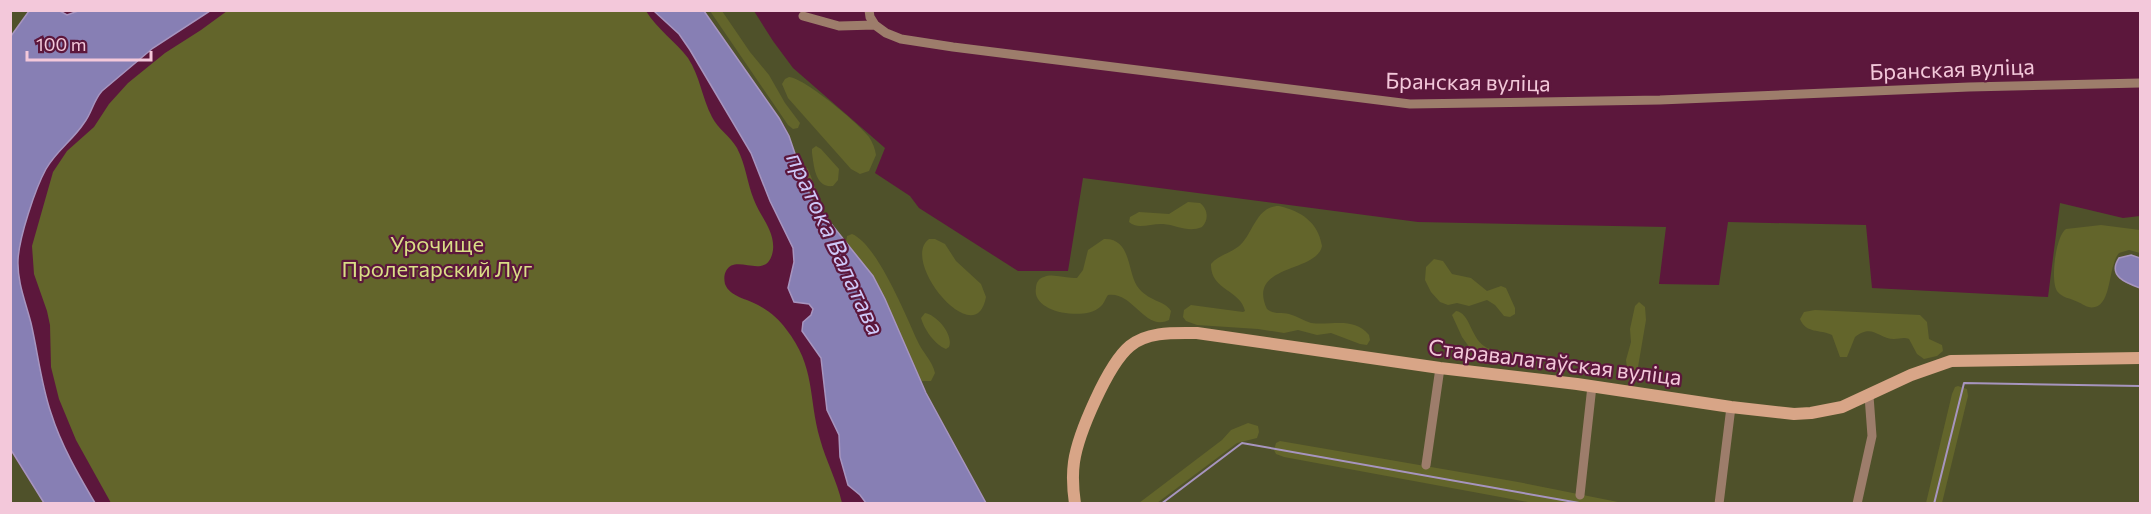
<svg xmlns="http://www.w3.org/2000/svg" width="2151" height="514" font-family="Commissioner,sans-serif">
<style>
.green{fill:#4f512a}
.forest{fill:#63652b}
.water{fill:#877fb4;stroke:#a795bf;stroke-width:1.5}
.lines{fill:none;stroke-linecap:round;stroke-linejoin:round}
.stream{stroke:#a795bf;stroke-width:2}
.street{stroke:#9d7d6b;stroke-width:9}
.secondary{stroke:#d8a587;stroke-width:12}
.labels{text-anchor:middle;stroke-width:4.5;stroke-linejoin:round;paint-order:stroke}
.street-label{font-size:22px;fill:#f3c8da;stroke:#5c173c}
.park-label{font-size:22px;fill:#d9de86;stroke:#5c173c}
.water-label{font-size:24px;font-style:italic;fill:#cec8f8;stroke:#5c173c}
</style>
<rect width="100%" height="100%" fill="#5c173c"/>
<!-- green -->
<path class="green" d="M 11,11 L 29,11 L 11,36 Z
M 704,11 L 754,11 L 773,41 L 793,68 L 885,148 L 875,173 L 910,196 L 919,208 L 1018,271 L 1068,271 L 1083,178 L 1418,222 L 1666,227 L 1659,284 L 1719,285 L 1728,222 L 1866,225 L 1872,288 L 2048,297 L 2060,203 L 2123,218 L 2140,216 L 2140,503 L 986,503 L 926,393 L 860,259 L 812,200 L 785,127 Z
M 10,450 L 44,503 L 11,503 Z"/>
<!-- forest -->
<path class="forest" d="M 227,11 L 646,11 C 657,29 675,41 688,58 C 700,76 702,98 712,117 C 718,129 730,136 737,148 C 746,165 747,183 754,200 C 760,216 775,231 773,250 C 768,283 736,252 726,271 C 724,275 724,279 725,284 C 730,297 748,299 758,305 C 769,311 779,319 786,329 C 816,367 808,397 820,439 C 826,461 837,481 842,503 L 111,503 L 76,440 L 59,399 L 51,367 L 50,325 L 47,311 L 34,274 L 32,246 L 53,172 L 67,151 L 94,127 L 109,104 L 128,83 L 165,53 L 201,30 Z
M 710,11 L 722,11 L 750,52 L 769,75 L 785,103 L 800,123 L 798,128 L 793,129 L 788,125 Z
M 789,77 C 806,79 858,123 869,137 C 873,143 875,149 876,155 L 869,171 L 860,174 L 851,169 L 788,98 L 782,84 L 785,79 Z
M 816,146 L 821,149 L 839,169 L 838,180 L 833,186 C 815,188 814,166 812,153 L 812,149 Z
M 803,165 L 808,169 L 820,200 L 819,205 L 815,204 L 800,169 Z
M 1188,202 L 1200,203 C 1208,209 1209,220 1202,227 C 1188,233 1177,225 1163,224 C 1152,223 1137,230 1129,222 L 1130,217 L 1139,212 L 1169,214 Z
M 1279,206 C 1301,211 1318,222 1322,246 C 1317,273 1246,264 1267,309 C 1274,315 1281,312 1289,314 C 1297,316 1304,321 1311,323 C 1332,326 1353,316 1369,335 L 1370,340 L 1367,345 L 1360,344 L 1331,333 L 1317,335 L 1298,330 L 1284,333 L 1258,329 L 1197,325 L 1186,321 L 1183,317 L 1184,310 L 1191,305 L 1243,312 L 1245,311 C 1241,290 1210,290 1211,264 C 1219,254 1234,253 1243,242 C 1254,229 1258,206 1279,206 Z
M 2101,225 L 2140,230 L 2140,253 L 2129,250 L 2119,253 C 2108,266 2112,303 2095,307 C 2088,309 2083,304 2078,302 C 2070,298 2062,298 2057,291 C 2050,280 2056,235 2066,229 Z
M 852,234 C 877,244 906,316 917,340 C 922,352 932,360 935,373 L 931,381 L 922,381 L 917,375 C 894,326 882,284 846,242 L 847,236 Z
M 929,239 L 935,239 L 945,244 L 956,261 L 981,284 L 986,297 C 976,354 899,261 929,239 Z
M 1104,239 C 1131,238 1127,270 1137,286 C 1148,302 1165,300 1171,311 L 1169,320 C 1145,332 1133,291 1108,295 C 1105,299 1104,304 1100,307 C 1086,321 1031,313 1036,288 C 1036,283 1039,278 1044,277 C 1053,273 1066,279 1077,278 L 1083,270 L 1088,250 Z
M 1434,259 L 1443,261 L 1452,274 L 1471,278 L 1487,291 L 1501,286 L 1506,288 L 1515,308 L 1515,314 L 1510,317 L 1504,316 L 1495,305 L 1487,300 L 1469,306 L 1457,303 L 1448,305 L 1440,302 L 1431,292 L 1425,280 L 1426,267 Z
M 1639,302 L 1645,307 L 1646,320 L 1638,367 L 1635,372 L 1631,373 L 1627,368 L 1626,360 L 1631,342 L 1630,329 L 1635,306 Z
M 1815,310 L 1920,315 L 1927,322 L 1929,339 L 1942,345 L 1943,351 L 1937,356 L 1924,359 L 1917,354 L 1909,339 C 1903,337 1900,339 1894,339 C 1878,339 1873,323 1855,337 L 1847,357 L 1840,357 L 1832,335 C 1820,329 1806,334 1800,319 L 1804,312 Z
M 1456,311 C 1470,313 1470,336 1484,346 C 1492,352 1503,350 1512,352 L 1517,359 L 1515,364 L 1490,360 L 1472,351 L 1462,337 L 1452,315 Z
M 925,313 C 937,315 954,335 949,347 L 946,349 C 935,345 924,329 921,318 Z
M 1958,386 L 1967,389 L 1968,396 L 1942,503 L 1926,503 L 1952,394 L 1955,387 Z
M 1248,423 L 1258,426 L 1259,432 L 1257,438 L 1237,443 L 1157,503 L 1139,503 L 1222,440 L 1231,430 Z
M 1280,441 L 1518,482 L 1623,503 L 1533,503 L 1284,457 L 1276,454 L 1274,450 L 1276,443 Z"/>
<!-- water -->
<path class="water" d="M 78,11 L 210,11 L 153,48 L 102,91 C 93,101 92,113 84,123 C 73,140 56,151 46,169 C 35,189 19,238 18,260 C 17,282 26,303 31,323 C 38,353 41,384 51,413 C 61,445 78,474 95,503 L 44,503 L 11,450 L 11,36 L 29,11 L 60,11 L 67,15 Z
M 654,11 L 704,11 L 779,118 L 789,136 L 804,180 L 812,200 L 873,276 L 885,299 L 926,393 L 986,503 L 866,503 L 860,495 L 848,485 L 840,457 L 839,435 L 827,410 L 821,358 L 802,331 L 803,322 L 811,315 L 813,309 L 809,304 L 794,302 L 788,288 L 794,262 L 793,248 L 770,201 L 751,153 L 690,50 L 679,34 Z
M 2131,255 L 2140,258 L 2140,288 C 2126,283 2107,276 2119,258 Z"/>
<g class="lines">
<!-- stream -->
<path class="stream" d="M 1161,504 L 1242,443 L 1585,504
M 1934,504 L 1964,383 L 2140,386"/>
<!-- street -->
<path class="street" d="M 869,10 L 870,17 L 875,25
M 803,16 L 839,26 L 875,25 L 886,33 L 901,39 L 953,47 L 1410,104 L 1660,100 L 1969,87 L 2140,83
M 1426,465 L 1440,368
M 1580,495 L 1592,386
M 1719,504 L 1731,407
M 1857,504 L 1872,436 L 1869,396"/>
<!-- secondary -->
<path class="secondary" d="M 1075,504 C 1073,490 1072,476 1074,462 C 1078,434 1108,364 1130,346 C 1148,331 1176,333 1197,333 L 1440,368 L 1577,384 L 1731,407 L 1794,414 L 1811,413 L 1842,407 L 1911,375 L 1951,361 L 2140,358"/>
</g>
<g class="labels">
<!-- street labels -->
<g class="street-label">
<text transform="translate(1952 69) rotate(-2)" y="8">Бранская вуліца</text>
<text transform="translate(1468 82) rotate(1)" y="8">Бранская вуліца</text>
<text transform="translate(1555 362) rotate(7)" y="8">Старавалатаўская вуліца</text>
</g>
<!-- park labels -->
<g class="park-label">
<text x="437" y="252">Урочище<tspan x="437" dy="25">Пролетарский Луг</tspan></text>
</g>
<!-- water labels -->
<g class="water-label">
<text transform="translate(835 244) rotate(65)" y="8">пратока Валатава</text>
</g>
</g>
<!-- border -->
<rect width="2151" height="514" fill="none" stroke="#f3c8da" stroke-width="24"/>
<!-- scale -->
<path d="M27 51v9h124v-9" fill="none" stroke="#f3c8da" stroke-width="3"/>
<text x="36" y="51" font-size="18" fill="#f3c8da" stroke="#5c173c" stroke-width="4.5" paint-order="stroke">100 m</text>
</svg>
